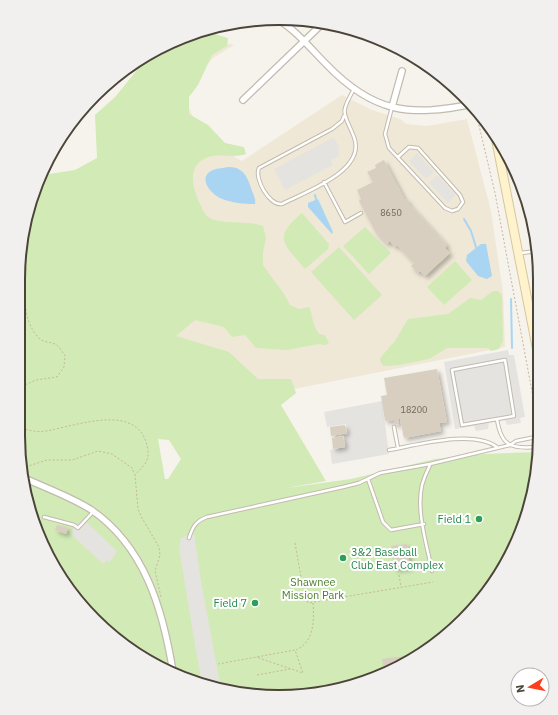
<svg xmlns="http://www.w3.org/2000/svg" width="558" height="715" font-family="'IBM Plex Sans',sans-serif">
<style>
.education{fill:#efe8d6}
.green{fill:#d2eab5;fill-rule:evenodd}
.parking{fill:#e5e3e0}
.water{fill:#a9d4f2}
.lines{fill:none;stroke-linecap:round;stroke-linejoin:round}
.stream{stroke:#a9d4f2;stroke-width:2}
.building{fill:#d8cfc1;filter:url(#shadow)}
.lane-casing{stroke:#c2bbae;stroke-width:4.5}
.street-casing{stroke:#c2bbae;stroke-width:8}
.secondary-casing{stroke:#d6c79b;stroke-width:10}
.path{stroke:#c4b79f;stroke-width:1;stroke-dasharray:2 2;stroke-linecap:butt}
.lane{stroke:#fff;stroke-width:2.5}
.street{stroke:#fff;stroke-width:5.5}
.secondary{stroke:#fff3cd;stroke-width:8}
.leisure-dot{fill:#2e9e5b;stroke:#fff;stroke-width:1.5}
.labels{text-anchor:middle;stroke-width:4;stroke-linejoin:round;paint-order:stroke}
.number-label{font-size:9px;fill:#6e675b}
.leisure-label{font-size:11px;fill:#27864d;stroke:#fff;text-anchor:end}
.park-label{font-size:11px;fill:#4a7f2a;stroke:#fff}
.rim{fill:none;stroke:#4b4439;stroke-width:2}
</style>
<defs>
<filter id="shadow"><feDropShadow dx="3" dy="3" stdDeviation="2" flood-color="#0004"/></filter>
</defs>
<rect width="100%" height="100%" fill="#f6f3ec"/>
<!-- education -->
<path class="education" d="M 211,39 L 234,45 L 213,58 L 191,82 L 185,100 L 197,125 L 213,145 L 242,161 L 342,95 L 372,110 L 400,119 L 406,124 L 427,126 L 467,119 L 491,211 L 503,292 L 505,347 L 154,417 L 130,90 Z"/>
<!-- green -->
<path class="green" d="M 211,33 L 228,38 L 227,46 L 212,55 L 198,85 L 189,97 L 189,114 L 208,125 L 225,143 L 244,147 L 246,154 C 232,159 219,152 206,158 C 186,167 193,188 200,204 C 202,208 204,214 208,217 C 220,225 247,220 263,226 L 266,238 L 263,252 L 263,265 L 284,294 L 290,305 L 299,309 L 309,307 C 314,319 311,322 319,334 L 325,335 L 329,343 L 325,345 L 318,344 L 287,350 L 256,348 L 245,335 L 232,337 L 224,327 L 195,320 L 176,336 L 229,352 L 258,379 L 291,379 L 296,393 L 281,405 L 326,481 L 286,488 L 351,479 L 435,459 L 485,454 L 536,452 L 535,487 L 520,536 L 496,581 L 451,632 L 410,662 L 347,688 L 279,697 L 212,688 L 149,662 L 95,621 L 53,567 L 27,504 L 18,436 L 19,262 L 32,195 L 43,175 L 75,170 L 97,158 L 95,115 L 116,96 L 145,60 L 161,47 L 186,39 ZM 158,439 L 169,440 L 181,459 L 168,479 L 165,479 Z
M 302,213 L 329,244 L 328,249 L 305,269 C 284,244 272,238 302,213 Z
M 365,227 L 391,253 L 369,274 L 343,246 Z
M 339,247 L 382,295 L 354,320 L 311,272 Z
M 455,261 L 472,280 L 444,305 L 427,287 Z
M 493,291 L 498,291 L 502,295 L 503,341 L 499,349 L 491,351 L 488,348 L 447,348 L 429,359 L 399,365 L 384,366 L 381,363 L 380,358 L 395,341 L 408,319 L 448,314 L 470,298 L 481,300 Z"/>
<!-- parking -->
<path class="parking" d="M 334,137 L 339,147 L 339,156 L 331,160 L 333,165 L 285,190 L 274,169 Z
M 417,153 L 434,172 L 426,179 L 409,161 Z
M 437,175 L 456,195 L 448,203 L 429,183 Z
M 508,350 L 509,355 L 514,355 L 525,417 L 520,418 L 521,423 L 507,425 L 505,420 L 489,423 L 488,429 L 476,431 L 474,426 L 455,429 L 444,362 Z
M 382,401 L 389,454 L 332,464 L 330,450 L 346,447 L 344,435 L 348,434 L 346,424 L 327,427 L 324,412 Z
M 83,519 L 117,551 L 110,562 L 107,560 L 103,564 L 70,533 Z
M 194,533 L 201,581 L 221,689 L 202,684 L 195,645 L 179,548 L 181,538 Z"/>
<!-- water -->
<path class="water" d="M 229,167 C 244,167 248,178 252,191 C 254,196 256,199 255,204 C 244,204 231,203 220,198 C 210,193 197,177 213,170 C 218,168 224,168 229,167 Z
M 318,199 L 333,232 L 332,234 L 308,207 L 308,203 Z
M 481,244 L 486,244 L 492,276 L 487,279 L 478,276 L 466,261 L 467,255 Z"/>
<g class="lines">
<!-- stream -->
<path class="stream" d="M 315,195 L 316,199
M 464,219 L 471,231 L 476,247
M 511,299 L 512,348"/>
</g>
<!-- building -->
<path class="building" d="M 384,160 L 405,200 L 406,199 L 409,202 L 408,203 L 447,245 L 445,248 L 450,253 L 425,276 L 420,271 L 418,273 L 411,266 L 414,263 L 397,245 L 395,247 L 390,241 L 387,244 L 376,233 L 359,201 L 361,199 L 357,190 L 373,182 L 367,172 L 376,168 L 375,165 Z
M 437,369 L 447,422 L 439,423 L 441,431 L 404,438 L 400,419 L 398,419 L 399,424 L 394,425 L 394,420 L 385,421 L 381,396 L 387,395 L 384,378 Z
M 345,425 L 347,433 L 331,436 L 330,427 Z
M 343,436 L 345,447 L 333,449 L 332,438 Z
M 57,525 L 68,528 L 66,534 L 55,530 Z
M 407,544 L 410,567 L 395,569 L 391,546 Z
M 397,657 L 403,657 L 404,663 L 384,668 L 382,659 Z"/>
<g class="lines">
<defs>
<path id="lane" d="M 392,107 L 385,134 L 389,148 L 445,208 L 452,211 L 458,209 L 463,202 L 460,195 L 418,148 L 409,147 L 398,157
M 344,116 L 342,121 L 332,129 L 259,168 C 254,178 269,206 282,204 C 305,192 367,171 354,137 C 344,112 339,115 354,89
M 324,182 L 345,222 L 361,213
M 521,253 L 537,251
M 497,419 L 514,416 L 505,360 L 452,370 L 462,425 L 497,419 C 501,446 511,449 536,447
M 394,427 L 398,448
M 389,450 C 417,445 473,429 497,447
M 430,465 C 427,471 424,478 422,485 C 416,512 427,545 432,571
M 368,479 L 383,522 L 391,530 L 424,524
M 44,517 L 74,525 L 78,528 L 93,512
M 189,538 C 193,526 196,521 207,517 L 343,487 L 359,483 L 380,473 L 430,464 L 510,445 L 516,441 L 536,437"/>
<path id="street" d="M 277,19 C 296,30 311,49 326,64 C 373,113 409,117 473,104
M 243,100 L 323,23
M 392,107 L 402,71
M 24,478 C 46,488 69,496 90,509 C 145,546 163,610 173,672"/>
<path id="secondary" d="M 495,134 L 538,354"/>
</defs>
<!-- lane casing -->
<use href="#lane" class="lane-casing"/>
<!-- street casing -->
<use href="#street" class="street-casing"/>
<!-- secondary casing -->
<use href="#secondary" class="secondary-casing"/>
<!-- path -->
<path class="path" d="M 476,113 L 495,193 L 536,413
M 18,388 L 36,380 L 57,377 L 64,367 L 65,355 C 62,352 59,346 55,344 C 48,341 43,343 38,337 C 21,319 25,288 26,266 L 19,262
M 18,427 C 29,431 40,433 51,430 C 82,424 142,402 148,451 C 149,461 143,468 135,474
M 22,468 L 47,460 L 72,460 L 98,451 L 112,454 L 132,468 L 135,475 L 138,509 L 142,518 L 159,547 L 160,555 L 155,571 L 161,597
M 295,543 L 305,600 L 309,603 L 313,602 C 314,620 315,641 296,650
M 399,575 L 401,587
M 307,602 L 316,589
M 314,602 L 433,582
M 218,664 L 295,650 L 303,673 L 256,657
M 257,675 L 290,669"/>
<!-- lane -->
<use href="#lane" class="lane"/>
<!-- street -->
<use href="#street" class="street"/>
<!-- secondary -->
<use href="#secondary" class="secondary"/>
</g>
<!-- markers -->
<g class="leisure-dot">
<circle cx="479" cy="519" r="4"/>
<circle cx="343" cy="558" r="4"/>
<circle cx="255" cy="603" r="4"/>
</g>
<g class="labels">
<!-- number labels -->
<g class="number-label">
<text x="391" y="216">8650</text>
<text x="414" y="413">18200</text>
</g>
<!-- leisure labels -->
<g class="leisure-label">
<text x="471" y="523">Field 1</text>
<text x="351" y="556" text-anchor="start">3&amp;2 Baseball<tspan x="351" dy="13">Club East Complex</tspan></text>
<text x="247" y="607">Field 7</text>
</g>
<!-- park labels -->
<g class="park-label">
<text x="313" y="586">Shawnee<tspan x="313" dy="13">Mission Park</tspan></text>
</g>
</g>
<!-- crop -->
<path d="M0 0H558V715H0ZM279 25H279A254 254 0 0 1 533 279V436A254 254 0 0 1 279 690H279A254 254 0 0 1 25 436V279A254 254 0 0 1 279 25Z" fill="#f1f0ef" fill-rule="evenodd"/>
<path class="rim" d="M279 25H279A254 254 0 0 1 533 279V436A254 254 0 0 1 279 690H279A254 254 0 0 1 25 436V279A254 254 0 0 1 279 25Z"/>
<!-- north arrow -->
<g transform="translate(530 687) rotate(260)"><circle r="19" fill="#ffffff" stroke="#b7b4b0"/>
<path d="M0-3L7 15L0 10L-7 15Z" fill="#fc3f1d"/>
<text y="-6" font-size="11" font-weight="bold" text-anchor="middle" fill="#4b4439">N</text>
</g>
</svg>
